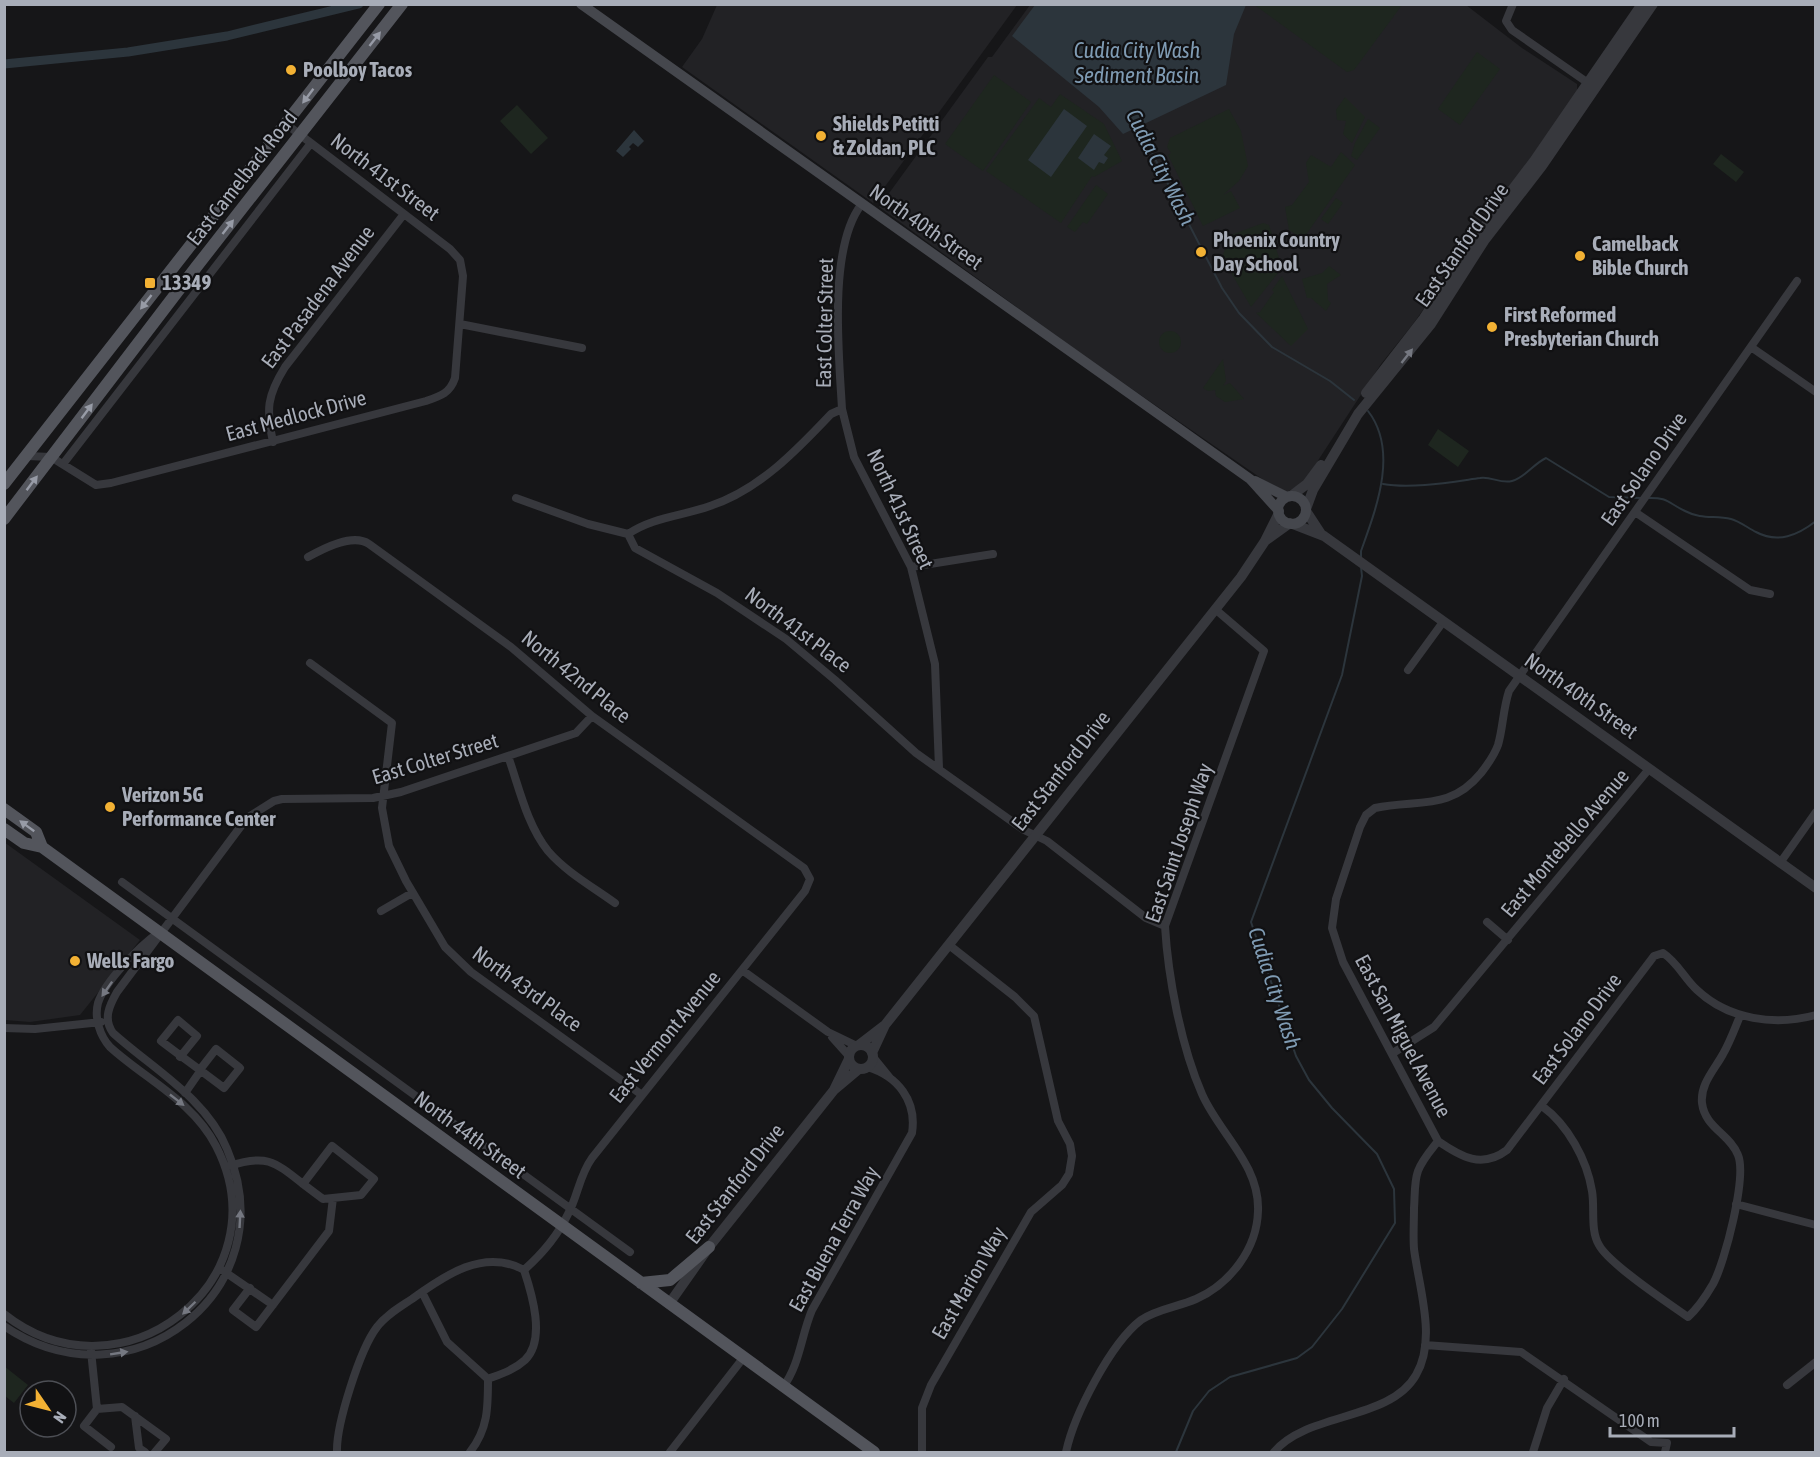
<svg xmlns="http://www.w3.org/2000/svg" width="1820" height="1457" font-family="'Asap Condensed',sans-serif">
<style>
.built{fill:#222225}
.green{fill:#1e261f}
.water{fill:#2c353c}
.lines{fill:none;stroke-linecap:round;stroke-linejoin:round}
.stream{stroke:#2c353c;stroke-width:2}
.canal{stroke:#2c353c;stroke-width:9}
.minor{stroke:#37383d;stroke-width:8}
.tertiary{stroke:#37383d;stroke-width:10}
.secondary{stroke:#45474d;stroke-width:10}
.primary{stroke:#53555c;stroke-width:12}
.oneway{fill:#979ba6}
.oneway2{fill:#757881}
.poi-dot{fill:#f2b134;stroke:#111113;stroke-width:2}
.labels{text-anchor:middle;stroke-width:4.5;stroke-linejoin:round;paint-order:stroke}
.poi-label{font-size:21px;font-weight:bold;fill:#a8adb8;stroke:#111113;text-anchor:start}
.street-label{font-size:21px;fill:#a8adb8;stroke:#111113}
.water-label{font-size:22px;font-style:italic;fill:#7f9bb3;stroke:#111113}
</style>
<rect width="100%" height="100%" fill="#161618"/>
<!-- built -->
<path class="built" d="M 717,5 L 717,4 L 1017,5 L 873,203 L 682,67 L 702,39 Z
M 1030,5 L 1466,5 L 1522,48 L 1577,84 L 1577,92 L 1413,324 L 1381,364 L 1304,482 L 1287,492 L 1268,483 L 1087,358 L 879,207 L 988,57 L 992,57 Z
M 4,842 L 140,940 L 80,1015 L 30,1022 L 5,1020 Z"/>
<!-- green -->
<path class="green" d="M 1257,5 L 1257,4 L 1402,5 L 1354,70 L 1347,72 L 1256,6 Z
M 1477,52 L 1500,69 L 1460,125 L 1438,109 Z
M 994,75 L 1031,102 L 983,171 L 945,144 Z
M 1060,94 L 1104,124 L 1122,161 L 1094,177 L 1092,176 L 1061,223 L 986,171 L 1039,98 L 1051,107 Z
M 1345,97 L 1365,117 L 1352,143 L 1343,134 L 1346,121 L 1337,120 L 1336,110 Z
M 517,105 L 548,138 L 531,154 L 500,121 Z
M 1229,109 L 1241,131 L 1248,166 L 1239,181 L 1223,195 L 1231,191 L 1240,208 L 1203,226 L 1168,155 L 1171,153 L 1167,147 L 1170,138 Z
M 1368,119 L 1380,128 L 1357,160 L 1351,156 L 1355,143 Z
M 1341,152 L 1355,165 L 1303,239 L 1289,230 L 1285,207 L 1292,205 L 1309,182 L 1306,163 L 1311,155 L 1331,167 Z
M 1721,154 L 1744,172 L 1736,182 L 1713,164 Z
M 1096,185 L 1108,194 L 1087,224 L 1083,222 L 1075,232 L 1067,227 Z
M 1336,198 L 1343,203 L 1328,224 L 1321,219 Z
M 1263,223 L 1269,225 L 1282,268 L 1251,307 L 1222,257 L 1231,235 Z
M 1329,266 L 1341,275 L 1327,284 L 1328,300 L 1331,303 L 1326,311 L 1311,298 L 1307,298 L 1302,279 L 1322,273 Z
M 1282,276 L 1308,329 L 1291,346 L 1256,313 L 1260,312 L 1274,292 L 1272,290 Z
M1159 342a11 11 0 1 1 22 0a11 11 0 1 1-22 0Z
M 1223,359 L 1226,381 L 1223,386 L 1230,383 L 1244,399 L 1225,402 L 1216,396 L 1215,390 L 1208,391 L 1203,388 Z
M 1438,429 L 1469,451 L 1458,467 L 1428,445 Z
M 4,1366 L 28,1385 L 14,1403 L 5,1396 Z"/>
<!-- water -->
<path class="water" d="M 1035,5 L 1035,4 L 1246,5 L 1234,34 L 1226,85 L 1123,134 L 1099,107 L 1012,36 Z
M 1064,109 L 1087,126 L 1051,177 L 1028,160 Z
M 634,130 L 644,141 L 638,147 L 633,143 L 629,147 L 631,149 L 623,157 L 616,151 Z
M 1094,134 L 1111,146 L 1104,155 L 1108,158 L 1104,164 L 1099,162 L 1094,170 L 1078,158 Z"/>
<g class="lines">
<!-- stream -->
<path class="stream" d="M 1137,124 L 1222,288 L 1239,313 L 1272,347 L 1330,381 L 1354,400
M 1383,484 C 1412,489 1451,482 1480,478 C 1491,476 1500,484 1512,481 C 1525,478 1533,464 1546,458 L 1609,497 L 1641,498
M 1647,498 C 1668,497 1668,503 1685,511 C 1702,520 1715,515 1731,519 C 1739,521 1748,528 1756,532 C 1778,544 1798,535 1816,521
M 1361,558 L 1361,551 C 1376,509 1399,451 1368,411
M 1176,1452 L 1193,1411 L 1209,1391 L 1230,1377 L 1297,1358 L 1312,1347 L 1342,1309 L 1395,1223 L 1394,1189 L 1377,1154 L 1332,1108 L 1309,1080 L 1296,1056 L 1251,922 L 1342,675 L 1362,576 L 1361,567"/>
<!-- canal -->
<path class="canal" d="M 4,64 L 128,52 L 227,36 L 359,4"/>
<!-- minor -->
<path class="minor" d="M 1513,4 L 1506,21 L 1512,30 L 1591,85
M 460,324 L 582,348
M 1751,347 L 1816,392
M 842,409 L 854,457 L 911,567 L 935,664 L 939,768
M 273,442 C 266,409 267,396 285,367 L 404,214
M 27,456 L 51,457 L 96,485 L 111,483 L 426,401 C 441,396 450,393 455,378 L 463,276 L 460,260 L 450,249 L 286,124
M 63,464 L 311,143
M 516,498 L 588,524 L 628,534 L 635,548 L 717,593 L 786,639 L 835,680 L 916,753 L 1024,830 L 1047,841 L 1146,918 L 1165,926
M 1635,512 L 1750,590 L 1770,594
M 628,534 C 653,517 682,516 710,506 C 759,490 797,450 831,414 L 842,409 C 839,355 828,249 861,205
M 308,557 C 324,548 353,533 369,544 L 511,647 L 592,716 L 804,868 L 810,879 L 805,891 L 592,1158 C 579,1176 578,1196 568,1214 C 558,1235 542,1254 524,1270
M 911,567 L 993,554
M 310,663 L 392,723 L 382,808 L 389,846 L 406,881 L 445,947 L 471,972 L 642,1095
M 1408,670 L 1443,622
M 508,756 C 519,787 527,825 548,851 C 566,872 593,887 615,903
M 1780,863 L 1816,812
M 122,882 L 630,1252
M 381,911 L 412,893
M 1487,922 L 1508,940
M 742,970 L 828,1032 L 857,1046
M 4,1028 L 35,1029 L 101,1022
M 832,1037 L 849,1056
M 1393,1053 L 1434,1027 L 1649,769
M 180,1057 L 197,1036 L 178,1020 L 161,1041 C 182,1057 203,1072 224,1088 L 240,1068 L 216,1049 L 202,1067 L 201,1070 L 185,1093
M 873,1057 L 890,1078
M 1542,1106 C 1568,1125 1587,1160 1592,1191 C 1595,1208 1590,1230 1599,1245 C 1609,1264 1668,1303 1688,1317 C 1698,1308 1706,1296 1713,1284 C 1725,1262 1747,1177 1738,1155 C 1730,1134 1705,1128 1702,1103 C 1700,1084 1715,1069 1723,1054 C 1730,1042 1735,1028 1740,1016
M 1438,1141 C 1461,1157 1482,1169 1507,1150 L 1654,956 L 1663,953 C 1678,963 1684,978 1697,990 C 1729,1020 1775,1026 1816,1015
M 332,1146 L 374,1179 L 361,1195 L 323,1199 L 303,1184 Z
M 229,1166 C 266,1154 274,1161 303,1184
M 1736,1204 L 1816,1225
M 222,1270 L 273,1305
M 250,1288 L 233,1310 L 256,1327 L 329,1231 L 333,1198
M 422,1292 L 447,1342 L 488,1379
M 4,1314 C 121,1407 285,1280 216,1146 C 193,1101 145,1079 110,1047 C 100,1036 94,1018 98,1003 C 105,981 140,946 158,933
M 4,1326 C 130,1412 288,1290 227,1149 C 206,1098 153,1069 113,1033 C 103,1019 109,1006 117,992 L 247,818 L 274,801 L 282,799 L 373,798 L 401,792 L 576,733 L 592,716
M 1425,1345 L 1521,1352 L 1651,1442 L 1667,1443 L 1665,1452
M 91,1351 L 97,1409 L 84,1426 L 111,1447
M 1787,1385 L 1816,1362
M 783,1387 C 800,1364 801,1336 812,1310 L 912,1133 C 917,1101 898,1076 867,1067
M 97,1409 L 122,1407 L 166,1439 L 155,1452
M 135,1416 L 139,1448 L 145,1452
M 337,1452 C 336,1425 360,1349 377,1327 C 386,1315 400,1307 412,1299 C 445,1275 484,1248 524,1270
M 470,1452 C 488,1429 488,1408 488,1379 C 501,1374 514,1370 525,1360 C 546,1340 532,1294 524,1270
M 670,1452 L 744,1357
M 922,1452 L 922,1408 L 931,1385 L 1031,1212 L 1062,1185 L 1069,1174 L 1072,1156 L 1070,1144 L 1058,1121 L 1034,1016 L 1015,997 L 949,945
M 1066,1452 C 1074,1415 1110,1344 1141,1320 C 1157,1309 1178,1307 1196,1299 C 1230,1284 1257,1249 1258,1211 C 1260,1165 1219,1133 1202,1094 C 1181,1046 1168,977 1165,926 L 1264,651 L 1215,609
M 1274,1452 C 1307,1412 1390,1421 1416,1375 C 1437,1340 1419,1288 1414,1249 C 1413,1236 1414,1221 1414,1208 C 1415,1196 1414,1182 1418,1171 C 1422,1160 1431,1150 1438,1141 L 1343,962 L 1332,928 L 1336,899 L 1360,827 L 1366,815 L 1375,808 C 1418,799 1450,811 1481,773 C 1488,764 1494,756 1498,745 C 1503,728 1503,709 1509,691 L 1797,281
M 1533,1452 L 1547,1408 L 1564,1379"/>
<!-- tertiary -->
<path class="tertiary" d="M 1366,393 L 1424,318 L 1478,235 L 1534,161 L 1642,4
M 1291,496 L 1307,484 L 1321,465
M 1306,509 L 1313,490 L 1358,414 L 1431,324 L 1484,241 L 1542,166 L 1653,4
M 1306,511 L 1321,534
M 1293,524 L 1324,536 L 1816,888
M 1265,541 L 1290,523
M 859,1045 L 885,1025 L 1241,577 L 1265,541 L 1279,513
M849 1057a12 12 0 1 1 24 0a12 12 0 1 1-24 0Z
M 872,1053 L 885,1025
M 834,1090 L 849,1059
M 669,1304 L 709,1247 L 834,1090 L 859,1069"/>
<!-- secondary -->
<path class="secondary" d="M 581,4 L 1250,479 L 1279,511
M 1255,481 L 1287,497
M1278 510a14 14 0 1 1 28 0a14 14 0 1 1-28 0Z"/>
<!-- primary -->
<path class="primary" d="M 4,484 L 379,4
M 4,519 L 197,266 L 402,4
M 4,809 L 36,832 L 42,847
M 4,829 L 24,843 L 42,847 L 874,1452
M 641,1283 L 670,1280 L 709,1247"/>
</g>
<!-- one-way arrows -->
<defs><path id="oneway-solid" d="M-6-.8H1V-3.2L6.5 0L1 3.2V.8H-6Z" transform="scale(1.5)"/></defs>
<g class="oneway">
<use href="#oneway-solid" transform="translate(375 39) rotate(-52)"/>
<use href="#oneway-solid" transform="translate(308 96) rotate(127)"/>
<use href="#oneway-solid" transform="translate(228 227) rotate(-52)"/>
<use href="#oneway-solid" transform="translate(146 302) rotate(128)"/>
<use href="#oneway-solid" transform="translate(87 411) rotate(-53)"/>
<use href="#oneway-solid" transform="translate(32 483) rotate(-53)"/>
<use href="#oneway-solid" transform="translate(27 826) rotate(-144)"/>
</g>
<g class="oneway2">
<use href="#oneway-solid" transform="translate(1407 356) rotate(-52)"/>
<use href="#oneway-solid" transform="translate(107 989) rotate(125)"/>
<use href="#oneway-solid" transform="translate(177 1100) rotate(38)"/>
<use href="#oneway-solid" transform="translate(240 1219) rotate(-87)"/>
<use href="#oneway-solid" transform="translate(189 1308) rotate(136)"/>
<use href="#oneway-solid" transform="translate(119 1353) rotate(-9)"/>
</g>
<!-- markers -->
<g class="poi-dot">
<circle cx="291" cy="70" r="6"/>
<circle cx="821" cy="136" r="6"/>
<circle cx="1201" cy="252" r="6"/>
<circle cx="1580" cy="256" r="6"/>
<rect x="144" y="277" width="12" height="12" rx="3"/>
<circle cx="1492" cy="327" r="6"/>
<circle cx="110" cy="807" r="6"/>
<circle cx="75" cy="961" r="6"/>
</g>
<g class="labels">
<!-- poi labels -->
<g class="poi-label">
<text x="303" y="77">Poolboy Tacos</text>
<text x="833" y="131">Shields Petitti<tspan x="833" dy="24">&amp; Zoldan, PLC</tspan></text>
<text x="1213" y="247">Phoenix Country<tspan x="1213" dy="24">Day School</tspan></text>
<text x="1592" y="251">Camelback<tspan x="1592" dy="24">Bible Church</tspan></text>
<text x="162" y="290">13349</text>
<text x="1504" y="322">First Reformed<tspan x="1504" dy="24">Presbyterian Church</tspan></text>
<text x="122" y="802">Verizon 5G<tspan x="122" dy="24">Performance Center</tspan></text>
<text x="87" y="968">Wells Fargo</text>
</g>
<!-- street labels -->
<g class="street-label">
<text transform="translate(385 177) rotate(37)" y="7">North 41st Street</text>
<text transform="translate(242 178) rotate(-52)" y="7">East Camelback Road</text>
<text transform="translate(926 227) rotate(35)" y="7">North 40th Street</text>
<text transform="translate(1462 245) rotate(-55)" y="7">East Stanford Drive</text>
<text transform="translate(318 297) rotate(-53)" y="7">East Pasadena Avenue</text>
<text transform="translate(825 323) rotate(-89)" y="7">East Colter Street</text>
<text transform="translate(296 416) rotate(-15)" y="7">East Medlock Drive</text>
<text transform="translate(1644 469) rotate(-55)" y="7">East Solano Drive</text>
<text transform="translate(900 509) rotate(65)" y="7">North 41st Street</text>
<text transform="translate(798 630) rotate(37)" y="7">North 41st Place</text>
<text transform="translate(576 677) rotate(39)" y="7">North 42nd Place</text>
<text transform="translate(1581 696) rotate(35)" y="7">North 40th Street</text>
<text transform="translate(435 759) rotate(-17)" y="7">East Colter Street</text>
<text transform="translate(1061 771) rotate(-52)" y="7">East Stanford Drive</text>
<text transform="translate(1179 843) rotate(-71)" y="7">East Saint Joseph Way</text>
<text transform="translate(1565 843) rotate(-50)" y="7">East Montebello Avenue</text>
<text transform="translate(527 989) rotate(36)" y="7">North 43rd Place</text>
<text transform="translate(1577 1029) rotate(-53)" y="7">East Solano Drive</text>
<text transform="translate(1403 1036) rotate(62)" y="7">East San Miguel Avenue</text>
<text transform="translate(665 1037) rotate(-51)" y="7">East Vermont Avenue</text>
<text transform="translate(470 1135) rotate(36)" y="7">North 44th Street</text>
<text transform="translate(735 1184) rotate(-52)" y="7">East Stanford Drive</text>
<text transform="translate(834 1239) rotate(-61)" y="7">East Buena Terra Way</text>
<text transform="translate(969 1283) rotate(-60)" y="7">East Marion Way</text>
</g>
<!-- water labels -->
<g class="water-label">
<text x="1137" y="58">Cudia City Wash<tspan x="1137" dy="25">Sediment Basin</tspan></text>
<text transform="translate(1161 167) rotate(63)" y="8">Cudia City Wash</text>
<text transform="translate(1275 988) rotate(72)" y="8">Cudia City Wash</text>
</g>
</g>
<!-- border -->
<rect width="1820" height="1457" fill="none" stroke="#a8adb8" stroke-width="12"/>
<!-- north arrow -->
<g transform="translate(48 1409) rotate(125)"><circle r="28" fill="#111113" stroke="#4d4f55" stroke-width="1.5"/>
<path d="M0-4.5L10 22L0 15L-10 22Z" fill="#f2b134"/>
<text y="-9" font-size="16" font-weight="bold" text-anchor="middle" fill="#a8adb8">N</text>
</g>
<!-- scale -->
<path d="M1610 1427v9h124v-9" fill="none" stroke="#a8adb8" stroke-width="3"/>
<text x="1619" y="1427" font-size="18" fill="#a8adb8" stroke="#111113" stroke-width="4.5" paint-order="stroke">100 m</text>
</svg>
